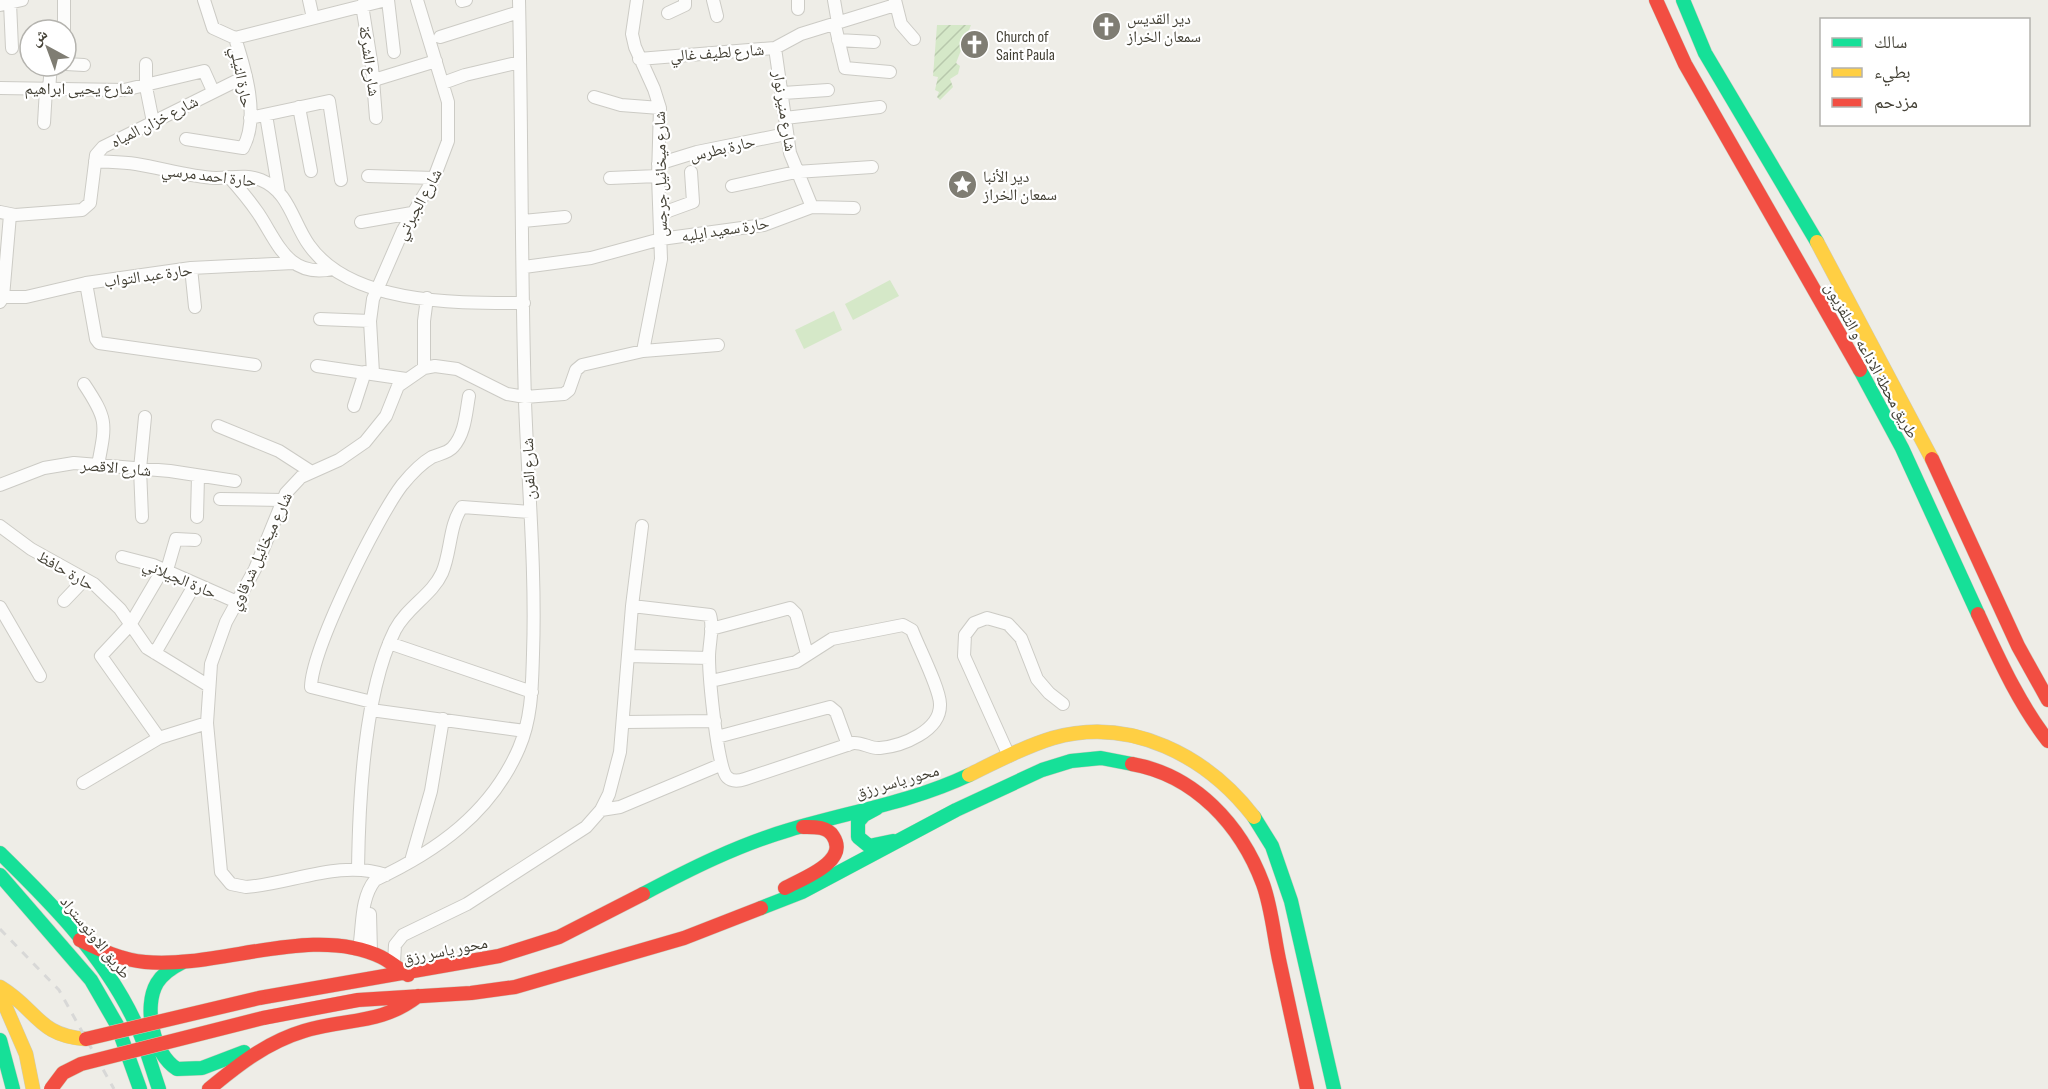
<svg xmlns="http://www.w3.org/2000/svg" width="2048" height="1089" font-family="'Sofia Sans Condensed','Noto Naskh Arabic',sans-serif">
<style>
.park{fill:#d5e8c8}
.garden{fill:url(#garden-furrows)}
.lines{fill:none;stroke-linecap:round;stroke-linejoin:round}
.street-casing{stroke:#cccbc5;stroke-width:14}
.fast-casing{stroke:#ccccbf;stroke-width:15}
.slow-casing{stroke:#ccccbf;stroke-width:15}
.jam-casing{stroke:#ccccbf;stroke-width:15}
.street{stroke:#fcfcfb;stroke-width:12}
.fast{stroke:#16e098;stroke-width:14}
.slow{stroke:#ffcf43;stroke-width:14}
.jam{stroke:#f24e42;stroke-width:14}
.rail{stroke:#d8d8d7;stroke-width:3;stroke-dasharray:8 8;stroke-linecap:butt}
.jam-bridge-casing{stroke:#cfcdb6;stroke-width:15;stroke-linecap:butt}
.jam-bridge{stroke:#f24e42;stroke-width:14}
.labels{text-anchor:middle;stroke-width:4.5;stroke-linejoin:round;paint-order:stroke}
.poi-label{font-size:16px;fill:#434035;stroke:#fff;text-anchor:start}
.street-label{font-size:16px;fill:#434035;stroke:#fff}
</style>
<defs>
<pattern id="garden-furrows" width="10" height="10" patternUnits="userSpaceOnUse" patternTransform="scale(1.5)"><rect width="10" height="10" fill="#d5e8c8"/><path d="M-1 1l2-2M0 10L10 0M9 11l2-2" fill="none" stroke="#b8c8ac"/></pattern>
</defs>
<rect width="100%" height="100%" fill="#eeede7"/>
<!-- park -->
<path class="park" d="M 890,280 L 899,296 L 853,320 L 845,304 Z
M 834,311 L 842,330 L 804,349 L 795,330 Z"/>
<!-- garden -->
<path class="garden" d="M 937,25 L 971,25 L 956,63 L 960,66 L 958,74 L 950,79 L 953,87 L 940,100 L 937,97 L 939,92 L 935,90 L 938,77 L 933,76 Z"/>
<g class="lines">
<defs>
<path id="street" d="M 309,0 L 313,18
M 388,0 L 394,52
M 637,0 L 632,34 L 635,47 L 654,89 L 660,108 L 658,176 L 661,259 L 643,351
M 713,0 L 717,16
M 798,0 L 798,9
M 834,0 L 838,23
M 895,0 L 901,24 L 914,39
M 462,1 L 466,0
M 10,3 L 12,48
M 0,5 L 22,0
M 362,5 L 372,67 L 376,118
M 668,13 L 685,5 L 685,0
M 835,25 L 845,68 L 890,72
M 64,30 L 64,0
M 440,37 L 519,12
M 235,38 L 386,0
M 838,40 L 874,42
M 775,48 L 790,153 L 812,207
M 639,59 L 775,48 L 801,34 L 895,5
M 66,64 L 84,65
M 146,64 L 146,87 L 153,122
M 374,80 L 436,61
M 443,83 L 465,75 L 520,62
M 0,88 L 124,90 L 204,71 L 213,91
M 49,89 L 51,66
M 783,93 L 828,90
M 594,97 L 621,105 L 660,108
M 299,107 L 311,171
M 266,115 L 279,193
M 250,118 L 329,101 L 341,180
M 785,118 L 880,107
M 44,123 L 46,89
M 186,139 L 243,148 C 260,117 245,69 235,38 L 213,28 L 204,0
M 95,161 C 108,162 122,162 136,164 C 162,168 189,177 216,178 C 232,178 246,174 261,180 C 289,191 293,223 309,245 C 351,305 458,303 524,303
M 658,164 L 697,152 L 786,134
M 368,176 L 434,178
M 229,177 C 239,188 249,200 258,213 C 278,243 288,278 332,269
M 610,178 L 658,176
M 732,186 L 796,172 L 872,167
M 0,212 L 15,215 L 82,210 L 90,203 L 96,155 L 103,147 L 246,76
M 660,214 L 693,202 L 691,172
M 523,221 L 565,217
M 361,222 L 412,213
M 524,267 L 591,258 L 661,239 L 764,225 L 812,207 L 854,208
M 191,268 L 195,307
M 86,283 L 96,339 L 99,343 L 255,365
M 3,297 L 26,297 L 86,283 L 191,268 L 293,263
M 0,302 L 3,297 L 10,215
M 320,319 L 370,321
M 317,366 L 406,379
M 424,368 L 424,321 L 427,298
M 373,373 L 370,321 L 373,299 L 403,230 L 434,178 L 448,141 L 448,102 L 417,0
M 84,384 C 108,420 106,423 98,465
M 354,406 L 365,372
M 218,426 L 279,451 L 310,471
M 0,485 L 44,468 L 74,463 L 170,471 L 235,481
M 220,499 L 282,500
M 142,517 L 140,469 L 145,417
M 197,517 L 198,476
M 0,526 L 31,549 L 94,584 L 120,609 L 147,648 L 209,686
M 122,557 L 153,565 L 237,602
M 167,570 L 176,539 L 195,540
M 64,601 L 85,579
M 632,606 L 710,615 C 714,628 709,643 709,657 C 709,675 717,768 727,777 C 732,782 739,781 745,779 L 853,743 C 863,742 870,749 880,748 C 902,746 941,731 940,704 C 940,689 918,646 912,630 L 903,625 L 832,639 L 796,662 L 711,681
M 0,607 L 40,676
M 711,629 L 790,608 L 796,614 L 807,654
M 389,643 L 532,692
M 155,653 L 195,584
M 628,656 L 709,658
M 372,702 L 311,687 C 312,648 377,518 402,485 C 411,474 420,464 432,457 C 439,454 448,453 453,447 C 465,434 466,413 469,396
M 371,710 L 525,731
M 625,722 L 715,721
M 717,737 L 830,707 L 836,712 L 848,745
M 159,738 L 101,656 L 130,625 L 163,569
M 1009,756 L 964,656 L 965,635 L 974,623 L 987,618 L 1008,624 L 1021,638 L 1037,679 L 1049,693 L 1063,704
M 83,783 L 159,738 L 207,723
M 601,810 L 620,807 L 720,765
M 411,861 L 431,791 L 443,719
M 358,869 C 359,798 364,692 395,630 C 407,607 432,595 442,573 C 451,553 449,525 462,507 L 530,512
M 386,875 C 341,859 291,884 246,887 L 231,884 L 221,872 L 207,723 L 211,664 L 226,622 L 255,569 L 286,493 L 301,477 L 339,460 L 365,442 L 386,416 L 398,386 L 424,368 L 435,366 L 457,369 L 507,394 L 525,397 L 564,394 L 569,390 L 576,370 L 582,365 L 643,351 L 718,345
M 370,914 L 371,952
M 359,949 C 363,926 360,899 375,880 C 437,851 491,813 519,748 C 532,718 532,686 533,654 C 536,570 528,485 525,401 C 521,268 522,134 519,0
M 394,963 L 395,945 L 403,935 L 467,904 L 586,827 L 601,810 L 609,794 L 620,752 L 632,606 L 642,526"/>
<path id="fast" d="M 1683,0 L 1705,53 L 1817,242
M 1860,370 L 1902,448 L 1978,614
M 877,808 L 864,815 L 858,822 L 858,837 L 869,846 L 893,841
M 1254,817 L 1272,846 L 1291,901 L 1334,1089
M 0,853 C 51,903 103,955 134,1020 C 145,1042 151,1066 159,1089
M 0,875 L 91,980 L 117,1025 L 140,1089
M 643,894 C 690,869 738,845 789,830 C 849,812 912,802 969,775
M 761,908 L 802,892 L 956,810 L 1042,770 L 1071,761 L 1101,758 L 1132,764
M 183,962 C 173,967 163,973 157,983 C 143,1007 153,1054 177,1069 L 202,1068 L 244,1052
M 0,1040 L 13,1089"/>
<path id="slow" d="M 1817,242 L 1932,459
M 969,775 C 996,762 1023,747 1053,738 C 1131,716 1207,756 1254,817
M 0,987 C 37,1009 38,1036 86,1039
M 0,994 L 26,1054 L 33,1089"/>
<path id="jam" d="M 1656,0 L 1685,64 L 1860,370
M 1932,459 L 2018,646 L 2048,700
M 1978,614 C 1999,659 2018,702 2048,741
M 1132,764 C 1195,775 1241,825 1263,884 C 1272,909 1274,938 1280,964 C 1289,1006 1298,1047 1307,1089
M 785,888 C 801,879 850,862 833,836 C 827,826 813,827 803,827
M 80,940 C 100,950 122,960 145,962 C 219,969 312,924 381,957 C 391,962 399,969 408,975
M 259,998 L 499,956 L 559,937 L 643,894
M 263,1018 L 358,1000 L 471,993 L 515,987 L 684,938 L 761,908
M 209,1089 C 238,1065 267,1042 304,1031 C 346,1018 381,1025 418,996"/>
</defs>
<!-- street casing -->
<use href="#street" class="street-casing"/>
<!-- fast casing -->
<use href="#fast" class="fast-casing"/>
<!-- slow casing -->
<use href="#slow" class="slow-casing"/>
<!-- jam casing -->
<use href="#jam" class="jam-casing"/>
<!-- street -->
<use href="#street" class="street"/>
<!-- fast -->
<use href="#fast" class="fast"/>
<!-- slow -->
<use href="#slow" class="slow"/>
<!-- jam -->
<use href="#jam" class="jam"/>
<!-- rail -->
<path class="rail" d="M 0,929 L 59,990 L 114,1089"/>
<defs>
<path id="jam-bridge" d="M 86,1039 L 259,998
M 51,1089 L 63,1073 L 81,1064 L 263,1018"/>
</defs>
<!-- jam-bridge casing -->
<use href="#jam-bridge" class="jam-bridge-casing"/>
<!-- jam-bridge -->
<use href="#jam-bridge" class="jam-bridge"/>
</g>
<!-- icons -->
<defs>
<symbol id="church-disc" viewBox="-11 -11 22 22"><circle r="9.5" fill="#7f7d73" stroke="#fff"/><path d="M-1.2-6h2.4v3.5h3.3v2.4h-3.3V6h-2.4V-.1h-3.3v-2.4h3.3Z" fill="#fff"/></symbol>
<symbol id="sight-disc" viewBox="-11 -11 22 22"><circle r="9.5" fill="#7f7d73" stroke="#fff"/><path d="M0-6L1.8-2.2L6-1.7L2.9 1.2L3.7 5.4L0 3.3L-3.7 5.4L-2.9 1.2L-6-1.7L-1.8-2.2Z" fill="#fff"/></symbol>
</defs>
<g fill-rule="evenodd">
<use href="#church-disc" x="1090" y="10" width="33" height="33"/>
<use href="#church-disc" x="958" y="28" width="33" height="33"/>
<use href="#sight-disc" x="946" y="168" width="33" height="33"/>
</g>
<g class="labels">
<!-- poi labels -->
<g class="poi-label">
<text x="1127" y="24">دير القديس<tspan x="1127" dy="18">سمعان الخراز</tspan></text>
<text x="996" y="42">Church of<tspan x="996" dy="18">Saint Paula</tspan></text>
<text x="983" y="182">دير الأنبا<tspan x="983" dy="18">سمعان الخراز</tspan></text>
</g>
<!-- street labels -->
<g class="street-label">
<text transform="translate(717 52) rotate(-4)" y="6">شارع لطيف غالي</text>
<text transform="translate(370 61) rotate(82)" y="6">شارع الشركة</text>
<text transform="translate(242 77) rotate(79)" y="6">حارة النيلي</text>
<text x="79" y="94">شارع يحيى ابراهيم</text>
<text transform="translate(785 111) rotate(81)" y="6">شارع منير نوار</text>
<text transform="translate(154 121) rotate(-27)" y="6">شارع خزان المياه</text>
<text transform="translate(722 148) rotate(-13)" y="6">حارة بطرس</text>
<text transform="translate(660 174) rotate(-91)" y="6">شارع ميخائيل جرجس</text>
<text transform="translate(209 175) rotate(7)" y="6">حارة احمد مرسي</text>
<text transform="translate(418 204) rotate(-61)" y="6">شارع الجبرتي</text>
<text transform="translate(725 229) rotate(-9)" y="6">حارة سعيد ايليه</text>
<text transform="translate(148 275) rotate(-8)" y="6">حارة عبد التواب</text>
<text transform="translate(1872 360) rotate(61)" y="6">طريق محطة الاذاعه و التلفزيون</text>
<text transform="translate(116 467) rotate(5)" y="6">شارع الاقصر</text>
<text transform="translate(528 469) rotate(-92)" y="6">شارع الفرن</text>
<text transform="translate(260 551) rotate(-65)" y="6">شارع ميخائيل شرقاوي</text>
<text transform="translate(66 570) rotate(30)" y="6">حارة حافظ</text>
<text transform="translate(180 578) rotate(23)" y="6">حارة الجيلاني</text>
<text transform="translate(897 781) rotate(-16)" y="6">محور ياسر رزق</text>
<text transform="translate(96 937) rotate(51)" y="6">طريق الاوتوستراد</text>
<text transform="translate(445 950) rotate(-11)" y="6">محور ياسر رزق</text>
</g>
</g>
<!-- legend -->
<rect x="1820" y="18" width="210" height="108" fill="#ffffff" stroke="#b4b3ae" stroke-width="1.5"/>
<rect x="1832" y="38" width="30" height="9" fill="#16e098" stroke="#b4b3ae" stroke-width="1.5"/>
<text x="1874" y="48" font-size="18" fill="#434035">سالك</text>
<rect x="1832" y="68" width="30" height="9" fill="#ffcf43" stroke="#b4b3ae" stroke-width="1.5"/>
<text x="1874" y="78" font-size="18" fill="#434035">بطيء</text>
<rect x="1832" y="98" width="30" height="9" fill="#f24e42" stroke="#b4b3ae" stroke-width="1.5"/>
<text x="1874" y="108" font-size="18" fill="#434035">مزدحم</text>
<!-- north arrow -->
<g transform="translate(48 48) rotate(319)"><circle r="28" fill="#ffffff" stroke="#b4b3ae" stroke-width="1.5"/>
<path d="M0-4.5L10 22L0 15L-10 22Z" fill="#7f7d73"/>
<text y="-9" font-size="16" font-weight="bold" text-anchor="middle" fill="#434035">ش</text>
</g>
</svg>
